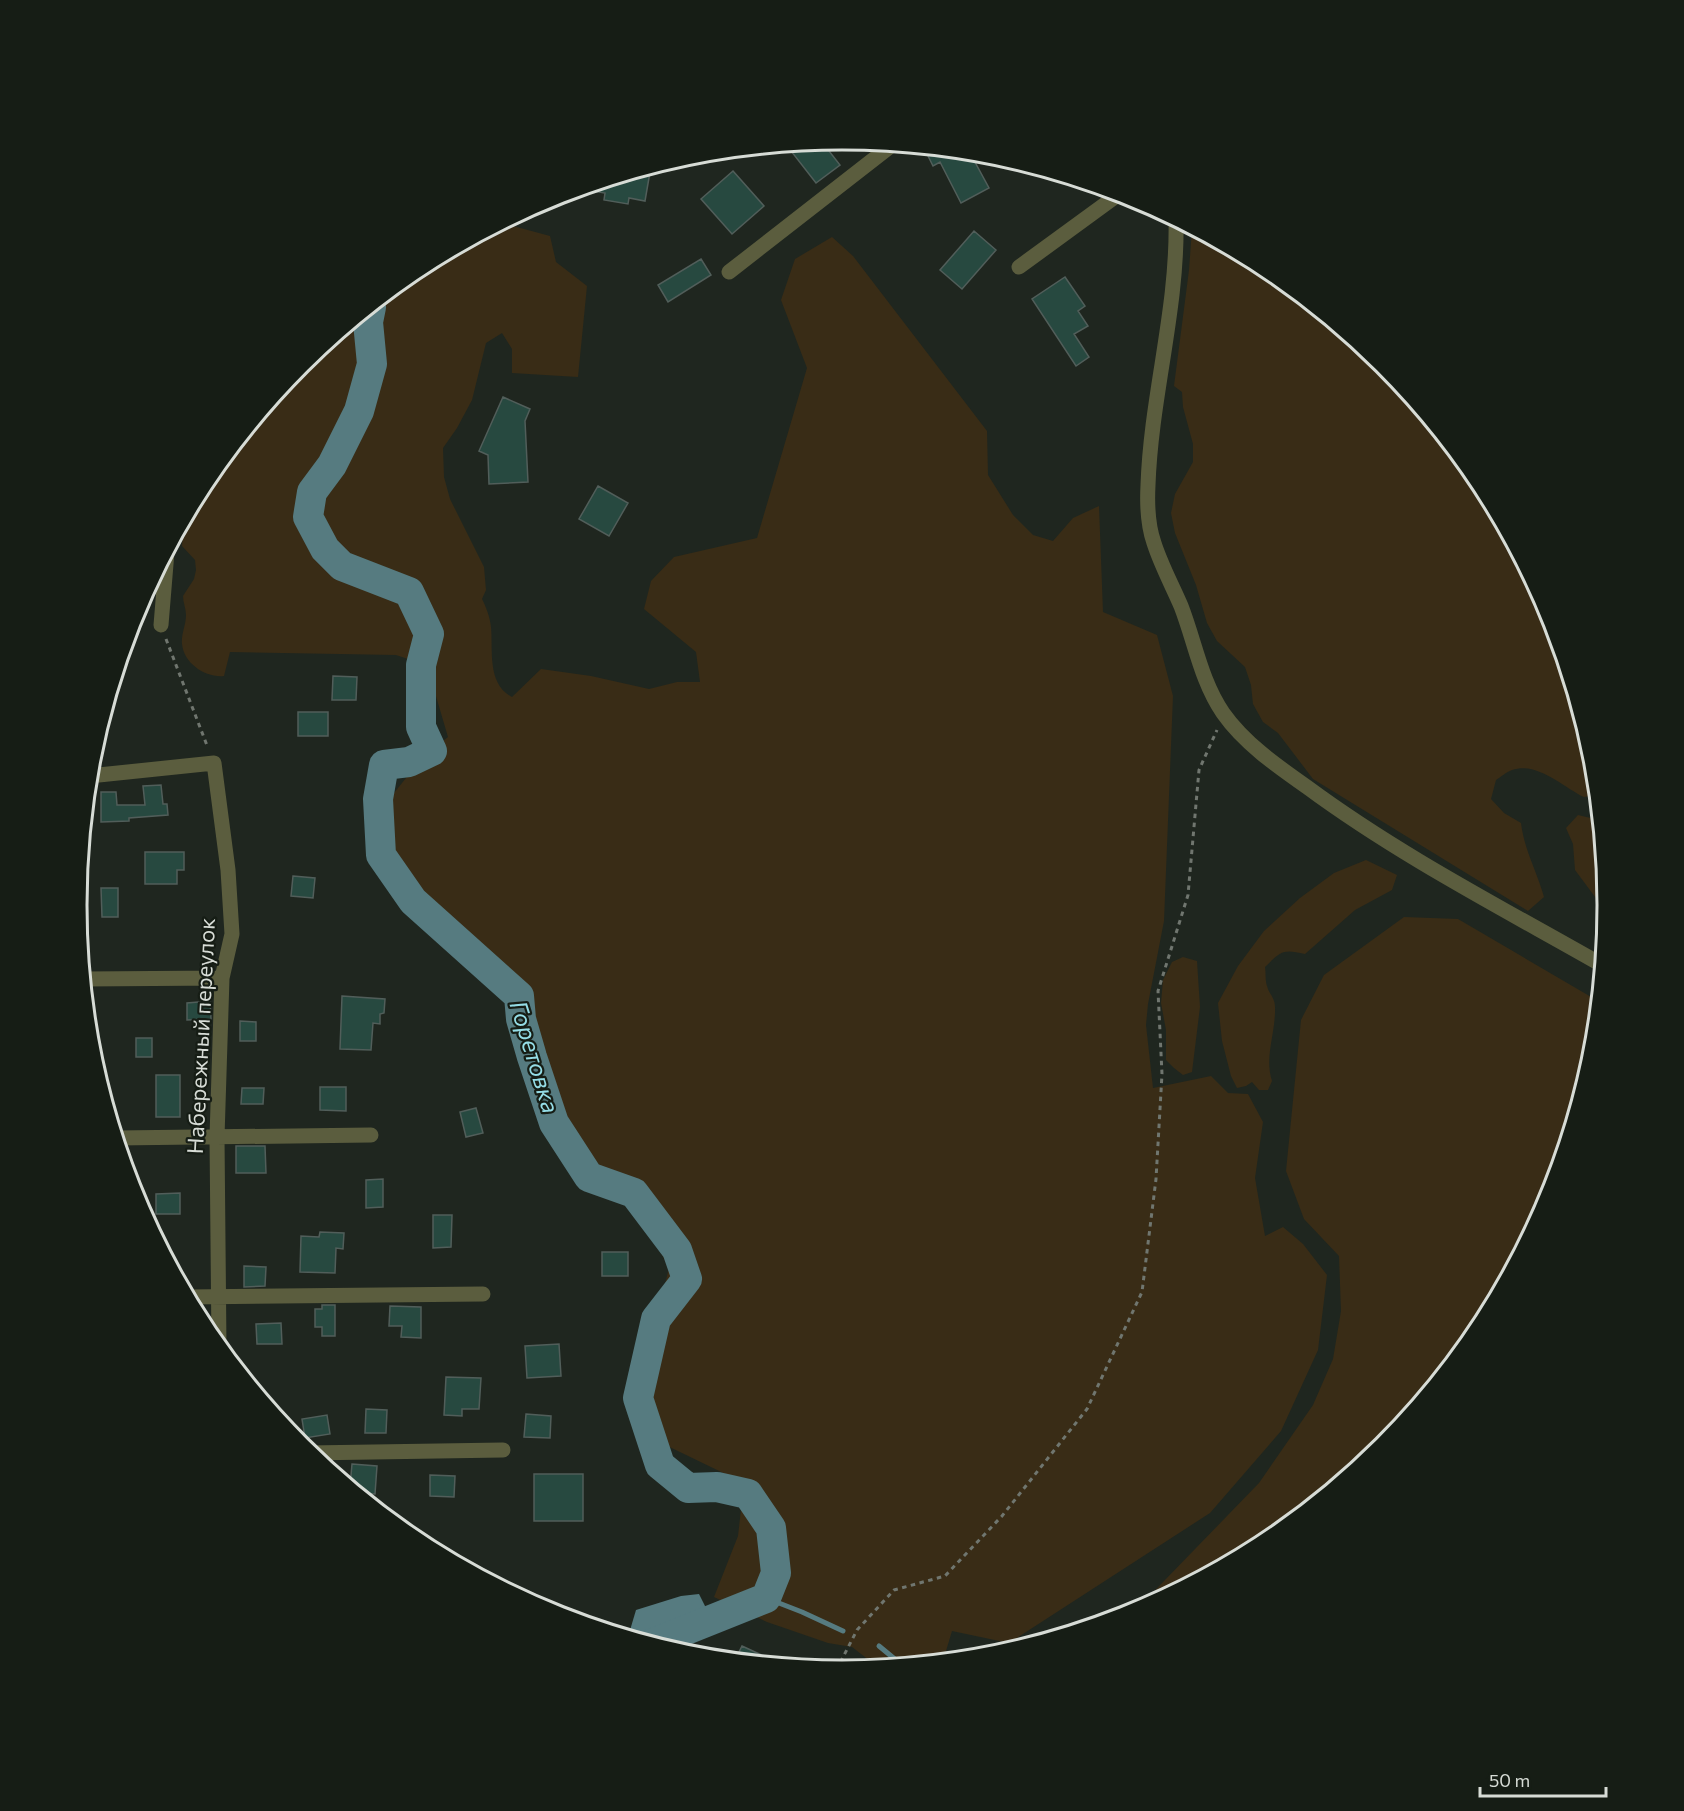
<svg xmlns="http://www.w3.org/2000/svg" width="1684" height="1811" font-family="Commissioner,sans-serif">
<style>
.green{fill:#392c16}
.water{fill:#567b80}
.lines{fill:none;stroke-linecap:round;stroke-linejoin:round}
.stream{stroke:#567b80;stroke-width:5}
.river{stroke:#567b80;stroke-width:30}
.building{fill:#274940;stroke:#515e5a;stroke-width:1.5}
.path{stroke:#70766f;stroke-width:3;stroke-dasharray:4.5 4.5;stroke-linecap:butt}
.minor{stroke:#5b5d3e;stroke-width:15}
.labels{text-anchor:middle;stroke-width:4.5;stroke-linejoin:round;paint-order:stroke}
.street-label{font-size:22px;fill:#d7dcd6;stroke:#161d15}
.water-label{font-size:24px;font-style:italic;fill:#95dde6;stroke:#161d15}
.rim{fill:none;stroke:#d7dcd6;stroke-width:3}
</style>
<rect width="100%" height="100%" fill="#1f261f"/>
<!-- green -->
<path class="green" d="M 507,221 L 513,226 L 550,236 L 556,262 L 587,286 L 578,377 L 512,373 L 512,349 L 502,333 L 486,343 L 472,400 L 457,428 L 443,448 L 444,477 L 450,499 L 484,567 L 486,590 L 482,599 C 486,607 490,617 491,627 C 493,651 487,684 512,697 L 541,669 L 591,676 L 649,689 L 677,682 L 700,682 L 696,652 L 644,609 L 651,581 L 674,557 L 757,538 L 807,368 L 781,300 L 795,259 L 832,237 L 853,256 L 987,431 L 988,475 L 1013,515 L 1033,535 L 1053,541 L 1073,518 L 1099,506 L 1103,612 L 1157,635 L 1173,696 L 1164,921 L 1148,1004 L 1146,1025 L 1153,1088 L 1211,1076 L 1228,1093 L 1248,1094 L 1263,1122 L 1255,1178 L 1265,1236 L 1283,1227 L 1303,1244 L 1327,1275 L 1318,1350 L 1281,1431 L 1210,1513 L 1009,1643 L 952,1631 L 943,1661 L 878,1667 L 852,1647 L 828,1643 L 767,1622 L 714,1597 L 738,1536 L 744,1483 L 651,1438 L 645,1399 L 653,1332 L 669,1268 L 647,1226 L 575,1145 L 540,1091 L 520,1051 L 532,1011 L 462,934 L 435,901 L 396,867 L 382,831 L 394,793 L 422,758 L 448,737 L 433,686 L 432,667 L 396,655 L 230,652 L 224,676 C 206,678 184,664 182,644 C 181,634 186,625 186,615 C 186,609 183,602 183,596 L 194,579 L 196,570 L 195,560 L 182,546 L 184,521 L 206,480 L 301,364 L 417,269 Z
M 1192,229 L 1268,269 L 1384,364 L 1479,481 L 1549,613 L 1593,756 L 1597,795 L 1584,797 C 1563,787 1537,761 1512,770 C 1506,772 1501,777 1496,780 L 1491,799 L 1504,813 L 1521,823 C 1524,849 1537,872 1544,897 L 1528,911 L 1313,779 L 1278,733 L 1263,722 L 1253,704 L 1251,685 L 1245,667 L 1217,641 L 1207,623 L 1196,585 L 1175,533 L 1171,513 L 1175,494 L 1193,462 L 1193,444 L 1183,407 L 1182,392 L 1174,386 L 1189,270 Z
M 1578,815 L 1599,820 L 1607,913 L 1575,870 L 1573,844 L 1566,828 Z
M 1366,860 L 1397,875 L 1392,890 L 1355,910 L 1305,954 C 1283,949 1281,951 1265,967 C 1266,973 1265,980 1267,986 C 1269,994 1275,998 1275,1007 C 1276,1033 1264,1056 1272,1081 L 1268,1090 L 1259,1090 L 1252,1082 L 1246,1086 L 1237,1088 L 1231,1076 L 1222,1041 L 1218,1003 L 1238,966 L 1264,931 L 1300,898 L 1334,873 Z
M 1404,917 L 1458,919 L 1598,1001 L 1593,1055 L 1549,1199 L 1478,1331 L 1383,1447 L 1267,1542 L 1133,1613 L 1259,1483 L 1313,1405 L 1333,1359 L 1341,1311 L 1339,1256 L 1304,1219 L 1286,1171 L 1301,1020 L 1324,975 Z
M 1183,957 L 1197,961 L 1200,1007 L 1192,1072 L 1183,1075 L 1174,1068 L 1166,1060 L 1166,1030 L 1161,1003 L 1163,980 L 1172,962 Z"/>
<!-- water -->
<path class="water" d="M 699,1594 L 706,1608 L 698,1632 L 667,1648 L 628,1637 L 636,1610 L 681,1596 Z"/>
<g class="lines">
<!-- stream -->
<path class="stream" d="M 766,1598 L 802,1612 L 843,1631
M 879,1646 L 902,1665"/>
<!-- river -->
<path class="river" d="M 371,307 L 368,322 L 372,364 L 359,411 L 332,465 L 312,492 L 308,517 L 325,549 L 342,566 L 409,592 L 429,634 L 421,665 L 421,727 L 432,751 L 409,762 L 384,765 L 378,799 L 381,855 L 413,901 L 519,996 L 521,1019 L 532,1057 L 554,1123 L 589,1177 L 634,1193 L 677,1250 L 687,1279 L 656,1319 L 638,1398 L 660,1465 L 688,1488 L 717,1487 L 748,1494 L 771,1528 L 776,1573 L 766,1598 L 651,1644"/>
</g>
<!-- building -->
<path class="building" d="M 822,142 L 840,165 L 816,183 L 791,151 L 800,144 Z
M 924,148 L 970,153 L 989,188 L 961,203 L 940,162 L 933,166 Z
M 641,170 L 650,172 L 645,201 L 629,198 L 628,204 L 604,200 L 605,193 L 580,189 Z
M 733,171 L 764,206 L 732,234 L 701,199 Z
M 974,231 L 996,250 L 962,289 L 940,270 Z
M 701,259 L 711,275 L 668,302 L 658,285 Z
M 1065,277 L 1085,306 L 1078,311 L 1088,326 L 1074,334 L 1089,357 L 1076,366 L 1032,299 Z
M 503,397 L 530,409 L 525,421 L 528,482 L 489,484 L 488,455 L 479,451 Z
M 598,486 L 628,503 L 609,536 L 579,519 Z
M 333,676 L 357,677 L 356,700 L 332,700 Z
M 298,712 L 328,712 L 328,736 L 298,736 Z
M 161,785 L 163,804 L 167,804 L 168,815 L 129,818 L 129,821 L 101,822 L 101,792 L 116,792 L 117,805 L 145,805 L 143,786 Z
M 145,852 L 184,852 L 184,870 L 177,870 L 177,884 L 145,884 Z
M 293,876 L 315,878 L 313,898 L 291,896 Z
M 101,888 L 118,888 L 118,917 L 102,917 Z
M 342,996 L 385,999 L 384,1013 L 380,1014 L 380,1024 L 373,1023 L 371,1050 L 340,1049 Z
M 210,1001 L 211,1019 L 187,1020 L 187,1003 Z
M 240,1021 L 256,1022 L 256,1041 L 240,1041 Z
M 136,1038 L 152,1038 L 152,1057 L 136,1057 Z
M 156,1075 L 180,1075 L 180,1117 L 156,1117 Z
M 320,1087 L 346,1087 L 346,1111 L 320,1110 Z
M 242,1088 L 264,1088 L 263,1104 L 241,1104 Z
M 476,1108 L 483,1133 L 466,1137 L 460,1112 Z
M 236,1146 L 265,1146 L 266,1173 L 236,1173 Z
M 383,1179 L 383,1207 L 366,1208 L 366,1180 Z
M 180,1193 L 180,1214 L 156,1214 L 156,1194 Z
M 433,1215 L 452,1215 L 451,1247 L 433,1248 Z
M 320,1232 L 344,1233 L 343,1249 L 336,1248 L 335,1273 L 300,1272 L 301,1236 L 319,1237 Z
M 602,1252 L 628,1252 L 628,1276 L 602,1276 Z
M 244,1266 L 266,1267 L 265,1286 L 244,1287 Z
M 322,1305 L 335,1305 L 335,1336 L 322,1336 L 322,1327 L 315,1327 L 315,1309 L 322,1309 Z
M 390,1306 L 421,1307 L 421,1338 L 401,1337 L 402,1326 L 389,1326 Z
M 281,1323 L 282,1344 L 257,1344 L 256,1324 Z
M 559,1344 L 561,1376 L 527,1378 L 525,1346 Z
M 446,1377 L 481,1378 L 479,1409 L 462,1409 L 462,1416 L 444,1415 Z
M 366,1409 L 387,1410 L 386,1433 L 365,1433 Z
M 526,1414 L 551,1416 L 550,1438 L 524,1437 Z
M 327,1415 L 330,1434 L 305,1438 L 302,1419 Z
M 352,1464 L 377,1466 L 375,1494 L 357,1493 L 350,1487 Z
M 534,1474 L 583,1474 L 583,1521 L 534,1521 Z
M 430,1475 L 455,1476 L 454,1497 L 430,1496 Z
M 742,1646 L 777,1662 L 776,1665 L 735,1660 Z"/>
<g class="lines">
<!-- path -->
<path class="path" d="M 166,639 L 208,748
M 839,1671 L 841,1661 L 857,1630 L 894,1590 L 945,1576 L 1002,1516 L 1087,1409 L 1142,1292 L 1156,1179 L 1162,1074 L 1158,991 L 1188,895 L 1199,770 L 1217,730"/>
<!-- minor -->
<path class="minor" d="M 1176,220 C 1178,309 1151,396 1148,485 C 1147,504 1148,526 1154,543 C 1161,565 1172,585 1181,606 C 1195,642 1201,681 1223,713 C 1244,743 1277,766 1307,787 C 1399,855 1502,908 1602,965
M 1019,267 L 1119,194
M 729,272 L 892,145
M 161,625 L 167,552
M 89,776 L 214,763 L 228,870 L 232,934 L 222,978 L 217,1137 L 219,1347
M 84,979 L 222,978
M 117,1138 L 371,1135
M 187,1297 L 483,1294
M 308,1453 L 503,1450"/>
</g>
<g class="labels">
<!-- street labels -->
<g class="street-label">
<text transform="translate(201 1036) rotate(-87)" y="8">Набережный переулок</text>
</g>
<!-- water labels -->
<g class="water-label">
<text transform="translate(534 1057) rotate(73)" y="8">Горетовка</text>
</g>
</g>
<!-- crop -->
<path d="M0 0H1684V1811H0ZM87 905a755 755 0 1 1 1510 0a755 755 0 1 1-1510 0Z" fill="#161d15" fill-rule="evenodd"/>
<path class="rim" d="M87 905a755 755 0 1 1 1510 0a755 755 0 1 1-1510 0Z"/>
<!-- scale -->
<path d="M1480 1787v9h126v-9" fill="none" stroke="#d7dcd6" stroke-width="3"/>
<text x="1489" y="1787" font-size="18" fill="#d7dcd6" stroke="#161d15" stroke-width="4.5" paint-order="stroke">50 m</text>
</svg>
